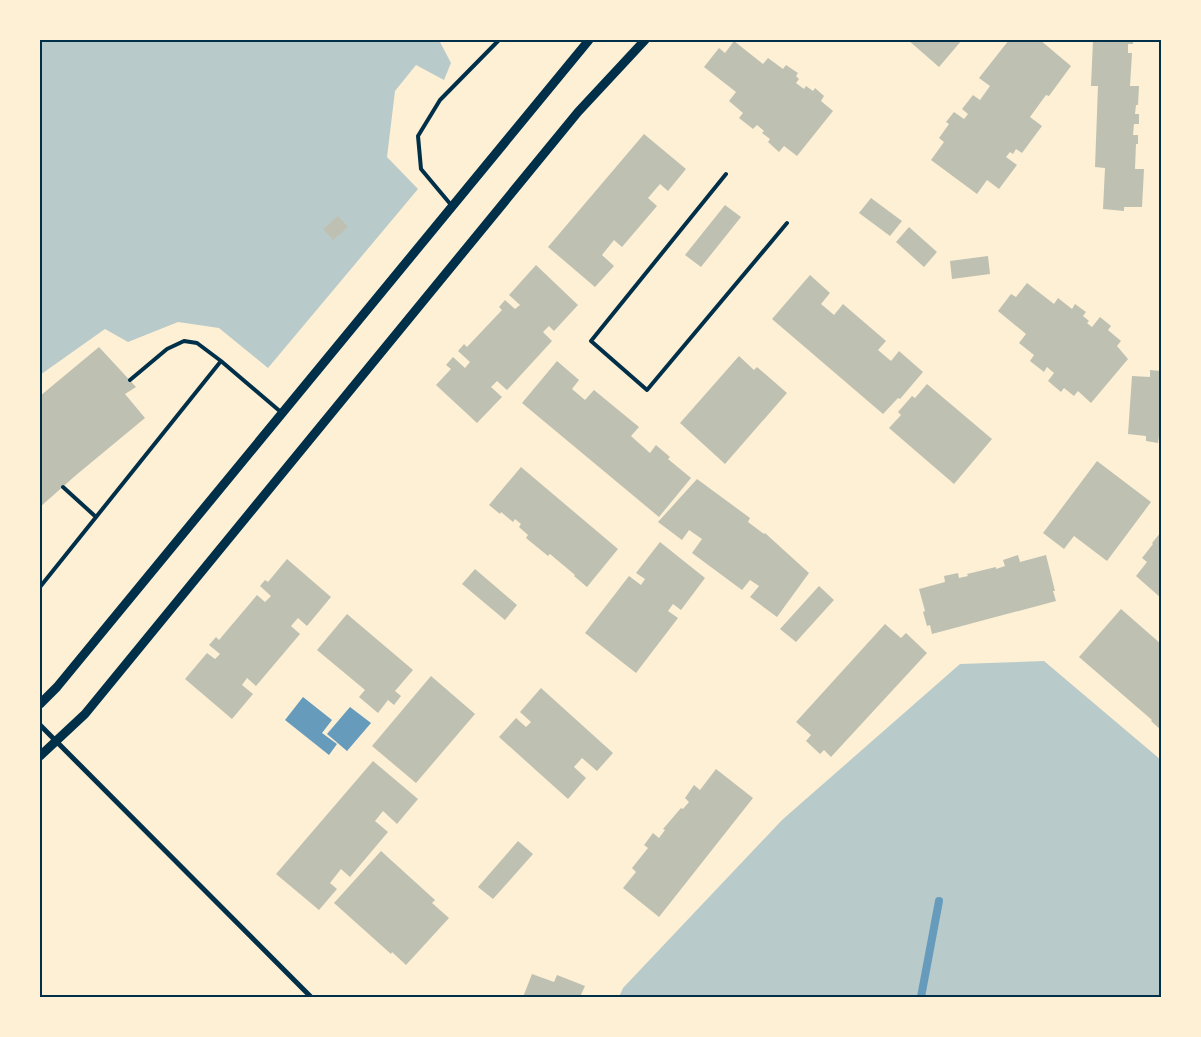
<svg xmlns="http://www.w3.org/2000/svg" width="1201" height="1037" font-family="Manrope,sans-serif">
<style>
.green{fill:#b9caca}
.water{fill:#669bbc}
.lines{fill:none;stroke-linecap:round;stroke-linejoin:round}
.stream{stroke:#669bbc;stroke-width:8}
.building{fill:#bec0b2}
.service{stroke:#003049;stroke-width:4}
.minor{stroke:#003049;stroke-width:5}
.tertiary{stroke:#003049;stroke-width:9}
.neatline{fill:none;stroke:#003049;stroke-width:2}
</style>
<rect width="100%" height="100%" fill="#fdf0d5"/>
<!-- green -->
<path class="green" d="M 40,40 L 439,40 L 451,63 L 444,80 L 416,65 L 395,91 L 387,157 L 418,189 L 268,368 L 219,328 L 178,322 L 128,342 L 105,329 L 40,375 Z
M 1044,661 L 1161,760 L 1161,997 L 619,997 L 623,988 L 782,820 L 960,664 Z"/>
<!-- water -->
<path class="water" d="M 303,697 L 332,720 L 322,733 L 337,744 L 329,755 L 285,720 Z
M 350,707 L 371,723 L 347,751 L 327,734 Z"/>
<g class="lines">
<!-- stream -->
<path class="stream" d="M 921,997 L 939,901"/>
</g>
<!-- building -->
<path class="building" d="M 908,40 L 962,40 L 939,67 Z
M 1009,40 L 1040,40 L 1071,66 L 1049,96 L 1046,95 L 1030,117 L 1042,126 L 1022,153 L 1016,149 L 1013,154 L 1010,152 L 1006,157 L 1017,165 L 999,189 L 987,180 L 977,194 L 931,160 L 944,142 L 939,138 L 949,124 L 946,122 L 954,112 L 964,119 L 968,114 L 962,109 L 973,95 L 980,100 L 990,86 L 979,78 Z
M 1093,40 L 1133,40 L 1133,44 L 1128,44 L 1128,53 L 1132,53 L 1130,86 L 1139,86 L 1138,105 L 1136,105 L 1135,114 L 1139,114 L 1139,124 L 1134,124 L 1133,135 L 1138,135 L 1138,144 L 1136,144 L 1135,169 L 1144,169 L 1142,207 L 1124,207 L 1124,211 L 1103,209 L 1105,168 L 1095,167 L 1098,86 L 1091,86 Z
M 734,41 L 763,64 L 768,58 L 783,69 L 786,65 L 798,73 L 796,76 L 799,79 L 796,83 L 804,89 L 806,86 L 813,91 L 815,88 L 824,96 L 821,101 L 833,111 L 797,156 L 784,146 L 779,152 L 768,142 L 770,139 L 762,133 L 764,131 L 757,125 L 753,129 L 739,118 L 743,113 L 729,101 L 736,92 L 704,67 L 719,48 L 725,53 Z
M 644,134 L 686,169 L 668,191 L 660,184 L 648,198 L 657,206 L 622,247 L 614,240 L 602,255 L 614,266 L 595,287 L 548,247 Z
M 871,198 L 902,221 L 890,236 L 859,213 Z
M 725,205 L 741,217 L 701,267 L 685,255 Z
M 338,216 L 348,227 L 333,240 L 323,229 Z
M 909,227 L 937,252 L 924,267 L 896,242 Z
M 988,256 L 990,274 L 952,279 L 950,261 Z
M 536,265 L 578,305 L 554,331 L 549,326 L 543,332 L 552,341 L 507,390 L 497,381 L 491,387 L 502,397 L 477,423 L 436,385 L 451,369 L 446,365 L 453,357 L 465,368 L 470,362 L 458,351 L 464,344 L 467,347 L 502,310 L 499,307 L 505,300 L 515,309 L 520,305 L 509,295 Z
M 810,275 L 830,293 L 821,304 L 834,315 L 843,304 L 886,341 L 878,350 L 891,361 L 899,351 L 923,372 L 900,399 L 898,398 L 883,414 L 772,319 Z
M 1027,283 L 1054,304 L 1058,298 L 1072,309 L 1075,304 L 1086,312 L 1083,316 L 1089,321 L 1087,323 L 1092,327 L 1100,317 L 1111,326 L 1108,330 L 1121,341 L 1117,346 L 1128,359 L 1091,403 L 1078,391 L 1074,396 L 1064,388 L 1061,392 L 1048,381 L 1054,373 L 1047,367 L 1044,372 L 1030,361 L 1034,355 L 1019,343 L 1026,334 L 998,311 L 1011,294 L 1016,297 Z
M 99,347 L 136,387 L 125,394 L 145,418 L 75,476 L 40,507 L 40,396 Z
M 739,356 L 754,370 L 757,367 L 787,393 L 725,464 L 680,423 Z
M 557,361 L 579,380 L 572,389 L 585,400 L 594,390 L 639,427 L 631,436 L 650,453 L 656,445 L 670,457 L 668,459 L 691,478 L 659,517 L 522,403 Z
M 1150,370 L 1161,371 L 1161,436 L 1159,436 L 1158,443 L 1146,441 L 1146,436 L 1128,434 L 1132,376 L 1150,377 Z
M 927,384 L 992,439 L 954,484 L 889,428 L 901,415 L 898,412 L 912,396 L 915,398 Z
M 1097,461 L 1151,502 L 1107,561 L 1074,536 L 1064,549 L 1043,533 Z
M 521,467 L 618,549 L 587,587 L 574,576 L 575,575 L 550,554 L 548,556 L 526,538 L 528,535 L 519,527 L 521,524 L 515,519 L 513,522 L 501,512 L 500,514 L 489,505 Z
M 697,479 L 750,518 L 748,522 L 764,534 L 765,533 L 809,573 L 777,617 L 750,597 L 759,586 L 750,580 L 742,590 L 692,553 L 702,539 L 689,530 L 682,540 L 658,522 Z
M 1161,532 L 1161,598 L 1136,576 L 1147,562 L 1142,558 L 1153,544 L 1152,543 Z
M 660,542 L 705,578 L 681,610 L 673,604 L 668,611 L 678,618 L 636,673 L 585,633 L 629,576 L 641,585 L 645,579 L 636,573 Z
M 1018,555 L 1020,562 L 1046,555 L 1055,591 L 1053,591 L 1056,601 L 932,634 L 930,625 L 927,626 L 923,612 L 925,611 L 919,589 L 945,582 L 944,576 L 958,573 L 959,578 L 968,576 L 967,574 L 996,567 L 996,569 L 1005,566 L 1003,560 Z
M 287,559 L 331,597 L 307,626 L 298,618 L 291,626 L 300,634 L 256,686 L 247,678 L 242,685 L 253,694 L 232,719 L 185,679 L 207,653 L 215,659 L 220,654 L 209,645 L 216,637 L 219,640 L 257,595 L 265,602 L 271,596 L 260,586 L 265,580 L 268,582 Z
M 475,569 L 517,605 L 505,620 L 462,584 Z
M 819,586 L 834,600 L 796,642 L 780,629 Z
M 1121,609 L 1161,644 L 1161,730 L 1151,721 L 1152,720 L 1079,657 Z
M 347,614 L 413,670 L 395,691 L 401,696 L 394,705 L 388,700 L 378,713 L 359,697 L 365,690 L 317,650 Z
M 885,624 L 901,638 L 906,633 L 927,653 L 831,757 L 824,750 L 820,754 L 806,741 L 811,735 L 796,722 Z
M 431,676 L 475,714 L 416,783 L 372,746 Z
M 541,688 L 613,753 L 597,771 L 582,758 L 574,767 L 586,778 L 568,799 L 499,737 L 516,718 L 526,727 L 531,722 L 520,712 Z
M 373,761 L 418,799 L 397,824 L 383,811 L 375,821 L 388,832 L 350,877 L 341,869 L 330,883 L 337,889 L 319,910 L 276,874 Z
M 716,769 L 753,798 L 659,917 L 623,888 L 636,872 L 632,868 L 648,848 L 644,845 L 653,833 L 659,838 L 665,830 L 663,829 L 681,808 L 683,809 L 689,802 L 685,798 L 694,785 L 700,790 Z
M 518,841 L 533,854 L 493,899 L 478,887 Z
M 381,851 L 435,900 L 432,903 L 449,918 L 406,965 L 392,952 L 391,954 L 334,903 Z
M 532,974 L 554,982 L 557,975 L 585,986 L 580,997 L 523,997 Z"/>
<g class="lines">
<!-- service -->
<path class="service" d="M 726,174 L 591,341 L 647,390 L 787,223
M 452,206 L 421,169 L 418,136 L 440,100 L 499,40
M 130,380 L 167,349 L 184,341 L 197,343 L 221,361 L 282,413
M 63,487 L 96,517
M 40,587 L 221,361"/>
<!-- minor -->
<path class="minor" d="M 40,725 L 311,997"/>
<!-- tertiary -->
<path class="tertiary" d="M 40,704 L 57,687 L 589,40
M 40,756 L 85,714 L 578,112 L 645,40"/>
</g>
<!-- border -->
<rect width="1201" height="1037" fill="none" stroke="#fdf0d5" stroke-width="82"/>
<rect x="41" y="41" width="1119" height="955" class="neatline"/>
</svg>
